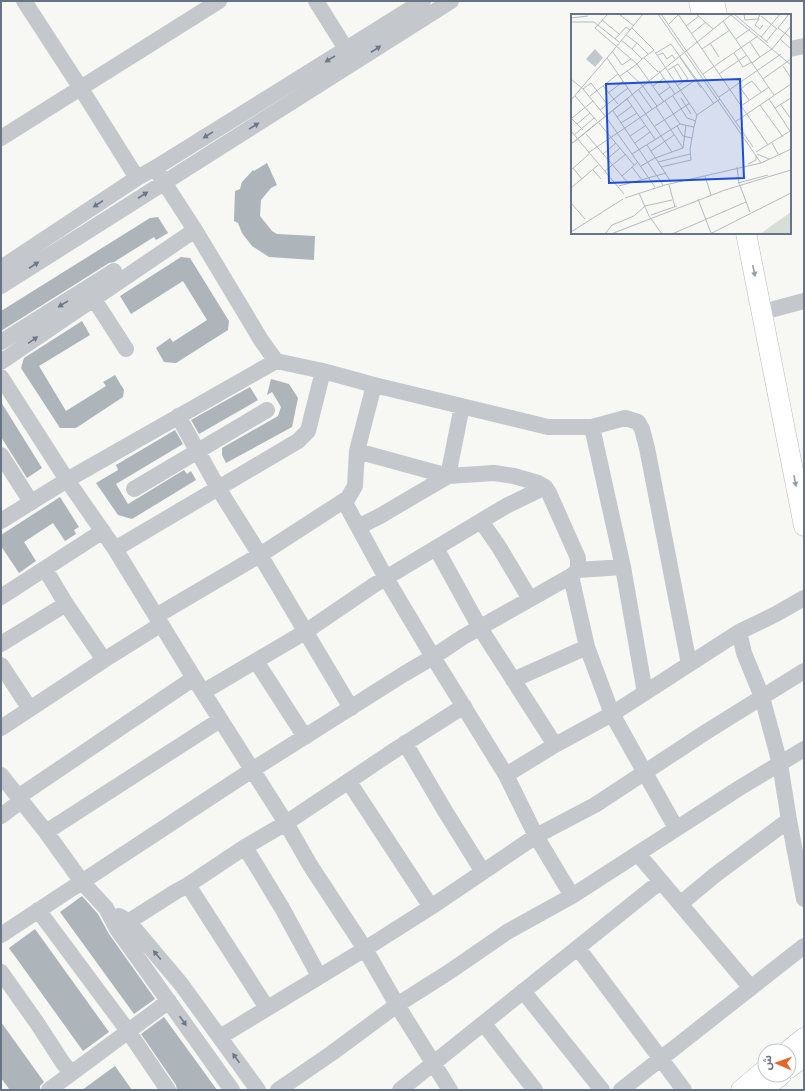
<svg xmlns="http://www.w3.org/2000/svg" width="805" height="1091" font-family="Overpass,'Noto Sans Arabic',sans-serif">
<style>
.building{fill:#adb4ba}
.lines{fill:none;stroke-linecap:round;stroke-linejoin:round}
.major-casing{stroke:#b5b9bd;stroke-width:21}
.minor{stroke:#c4c7cb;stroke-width:16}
.major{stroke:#fff;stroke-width:20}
.oneway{fill:#6b7888}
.oneway2{fill:#949eaa}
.inset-road{fill:none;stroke:#b4bbc1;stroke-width:1}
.view{fill:#1d4ed8;fill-opacity:0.15;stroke:#1d4ed8;stroke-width:2}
.inset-edge{fill:none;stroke:#667485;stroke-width:2}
</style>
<rect width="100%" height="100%" fill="#f7f7f4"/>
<!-- building -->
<path class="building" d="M 267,163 L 277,185 L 271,188 L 261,200 L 260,216 L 272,231 L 277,234 L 315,236 L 314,260 L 269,257 L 252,246 L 242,233 L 238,223 L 234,221 L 235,191 L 240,189 L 242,182 L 253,170 L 254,171 Z
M 158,217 L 168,233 L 156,240 L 154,237 L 114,262 L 109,263 L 1,331 L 1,311 L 150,218 Z
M 181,257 L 190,258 L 229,321 L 228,330 L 176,363 L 164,362 L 156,348 L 170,338 L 173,342 L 207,320 L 183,281 L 131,314 L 120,296 Z
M 82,321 L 90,335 L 39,366 L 66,411 L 106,386 L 103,382 L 115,375 L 124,390 L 123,397 L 76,428 L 60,428 L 21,368 L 24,358 Z
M 271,379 L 289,384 L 298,398 L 292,427 L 226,463 L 222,455 L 222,448 L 278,416 L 281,407 L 272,392 L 267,395 Z
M 250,387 L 258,400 L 199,434 L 191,420 Z
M 1,402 L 42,468 L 27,478 L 1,437 Z
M 175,430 L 183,444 L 116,484 L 128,504 L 184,470 L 187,474 L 191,471 L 196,480 L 132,519 L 118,515 L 96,483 L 118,470 L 116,465 Z
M 60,497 L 79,527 L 74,530 L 76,534 L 65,541 L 53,523 L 24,542 L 36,561 L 19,573 L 1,546 L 1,535 Z
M 82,896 L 98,914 L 109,934 L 155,999 L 134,1014 L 60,912 Z
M 35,929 L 109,1032 L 83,1051 L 9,948 Z
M 164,1017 L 217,1090 L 177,1090 L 176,1085 L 141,1034 Z
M 1,1022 L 44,1082 L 40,1086 L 40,1090 L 10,1090 L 1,1078 Z
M 115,1066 L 132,1090 L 82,1090 Z"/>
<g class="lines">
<defs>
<path id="major" d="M 699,1 L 702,15
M 714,1 L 717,15
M 746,233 L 804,526
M 788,1051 L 804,1038
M 789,1068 L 804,1056
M 741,1090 L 765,1070
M 762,1090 L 781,1075"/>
</defs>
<!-- major casing -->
<use href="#major" class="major-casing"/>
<!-- minor -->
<path class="minor" d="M 24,1 L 80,87 L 137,178
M 316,1 L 351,57
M 790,49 L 804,46
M 1,138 L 219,1
M 158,173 L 195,230 L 261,340 L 276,361 L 323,371 L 374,385
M 1,268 L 137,178 L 155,168 L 423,1
M 1,286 L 451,1
M 88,290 L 126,349
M 774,309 L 804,301
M 1,342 L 114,271
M 1,362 L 195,230
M 1,377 L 67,480 L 115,549 L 194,678 L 286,823 L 310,865 L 365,949 L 397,1005 L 450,1090
M 178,416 L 218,488 L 260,555 L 351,708
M 592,427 L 623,567 L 645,693
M 357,451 L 448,476 L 494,473 L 514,476 L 538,483 L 545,487
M 1,455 L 31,502
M 134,489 L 267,410
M 344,501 L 386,578 L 433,657 L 506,775 L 536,836 L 572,896
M 1,521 L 67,480 L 276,361
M 481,521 L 499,547 L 530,599
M 358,527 L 380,516 L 448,476 L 462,406
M 436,548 L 480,628 L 555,745
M 115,549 L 298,441 L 308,431 L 323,371
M 45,569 L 66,604 L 104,660
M 578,570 L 623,567
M 571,576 L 587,647 L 612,714 L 676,828
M 1,597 L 103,531
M 156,616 L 260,555 L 348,498 L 355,486 L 357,451 L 374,385 L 548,427 L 592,427 L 625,418 L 638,422 L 642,429 L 647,448 L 689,664
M 739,632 L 744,653 L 762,697 L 780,764 L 789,820 L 804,899
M 1,644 L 66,604
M 256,661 L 305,737
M 1,665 L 30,709
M 513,680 L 587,647
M 1,728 L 104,660 L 160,625
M 405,743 L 445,811 L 483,872
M 1,775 L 46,832 L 82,882 L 106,908 L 117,929 L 232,1090
M 506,775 L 555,745 L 612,714 L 739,632 L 776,614 L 804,598
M 349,782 L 431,907
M 18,797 L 194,678
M 1,816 L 21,801
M 46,832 L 220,720
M 245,847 L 282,908 L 319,976
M 638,854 L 751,988
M 188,885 L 267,1008
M 680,904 L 715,875 L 789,820
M 38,910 L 128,1031 L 168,1090
M 119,916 L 128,921 L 181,984 L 258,1090
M 117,929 L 175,892 L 188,885 L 245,847 L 286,823 L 395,750 L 464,706
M 1,935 L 252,770 L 404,674 L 433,657 L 463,637 L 571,576 L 578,570 L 578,558 L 549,493 L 545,487 L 506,506 L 374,585 L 305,632 L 203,692
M 578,948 L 684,1090
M 1,972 L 37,1023 L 63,1063 L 71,1073
M 523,991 L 602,1090
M 484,1024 L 535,1090
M 220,1037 L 365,949 L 431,907 L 536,836 L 595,805 L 706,732 L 804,671
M 49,1090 L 169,1001
M 278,1090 L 332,1053 L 397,1005 L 449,972 L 507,932 L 572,896 L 741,787 L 804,749
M 400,1090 L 661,881
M 621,1090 L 804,946"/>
<!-- major -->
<use href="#major" class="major"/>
</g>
<!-- one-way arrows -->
<defs><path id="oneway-solid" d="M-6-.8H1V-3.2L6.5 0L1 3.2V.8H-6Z"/></defs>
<g class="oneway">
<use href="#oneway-solid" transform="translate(376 49) rotate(-33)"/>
<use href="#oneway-solid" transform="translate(330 59) rotate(148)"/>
<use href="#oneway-solid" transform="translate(254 126) rotate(-32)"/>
<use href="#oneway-solid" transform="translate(208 135) rotate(148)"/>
<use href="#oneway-solid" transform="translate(143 195) rotate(-33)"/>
<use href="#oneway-solid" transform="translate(98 204) rotate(147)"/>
<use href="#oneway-solid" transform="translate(34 265) rotate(-33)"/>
<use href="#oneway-solid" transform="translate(63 304) rotate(148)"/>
<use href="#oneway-solid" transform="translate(33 340) rotate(-35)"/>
<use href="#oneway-solid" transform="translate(157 955) rotate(-130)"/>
<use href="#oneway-solid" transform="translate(183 1021) rotate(55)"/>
<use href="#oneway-solid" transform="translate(236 1058) rotate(-126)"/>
</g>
<g class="oneway2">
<use href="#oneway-solid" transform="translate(754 271) rotate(78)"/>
<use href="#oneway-solid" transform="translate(795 481) rotate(79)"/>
</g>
<!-- overview -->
<g transform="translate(571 14)">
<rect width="220" height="220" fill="#f7f7f4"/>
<path d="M 220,198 L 220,220 L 189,220 Z" fill="#d7ded5"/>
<path d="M 24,35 L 32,44 L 24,53 L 15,45 Z" fill="#c0c8cf"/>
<path class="inset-road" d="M 37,0 L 24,14 L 66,50 L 71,45M 48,0 L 63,12M 72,0 L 36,44 L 101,138M 87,0 L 190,149M 90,0 L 182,133M 107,0 L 197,131M 125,0 L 142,15M 163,0 L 197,29M 173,0 L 174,6 L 187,5 L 189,0M 218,0 L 207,14 L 220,24M 160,1 L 220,51M 190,2 L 206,15M 0,4 L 17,2M 188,5 L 184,11 L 189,15 L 192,11M 31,6 L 48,20M 152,7 L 203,81M 0,8 L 23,8 L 48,28M 98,10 L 107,1M 115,12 L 128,2M 120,20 L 135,8M 55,21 L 66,29 L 61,35 L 71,45 L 83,36 L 61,14M 190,23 L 209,0M 44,25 L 55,13 L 59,16M 165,25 L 179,15M 209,25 L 220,35M 50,26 L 61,35M 179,28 L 189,43 L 181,49M 195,28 L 206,14M 66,29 L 77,40M 139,29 L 148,43M 131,35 L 159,16M 41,37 L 51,51 L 60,45M 84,38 L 126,101M 85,39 L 100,30 L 143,90M 163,39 L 172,53 L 181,48M 87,41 L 92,39 L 96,45 L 101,41 L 104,45M 108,42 L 130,74M 189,43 L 201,35 L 220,12M 73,44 L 87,58M 212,52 L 220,64M 103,53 L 112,68M 97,56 L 107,50 L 117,65 L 107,71M 56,57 L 71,71M 88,57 L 104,80M 132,60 L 187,22M 148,60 L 176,41M 49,62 L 66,50 L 93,88M 0,65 L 12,75 L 35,103 L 84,173M 192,65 L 220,45M 71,71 L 86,92M 32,72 L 47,90M 82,72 L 93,64M 12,75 L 20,69 L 36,90M 67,75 L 81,95M 37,79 L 53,67M 88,81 L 99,73M 4,82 L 26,107M 19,82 L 47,60M 102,82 L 116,104 L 125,107M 148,83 L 210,40M 110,84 L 120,100M 56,85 L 84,125M 0,86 L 36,44M 178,86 L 170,75 L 176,70 L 181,67 L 190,78M 189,91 L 212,123M 210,91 L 220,105M 170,92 L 198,73M 204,94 L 220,84M 29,96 L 57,74M 42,97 L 92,171M 46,103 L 61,92M 0,104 L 12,116M 1,104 L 22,87M 164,108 L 220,70M 28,109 L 63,151M 50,109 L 66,99M 6,110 L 19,99M 84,112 L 119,89M 106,112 L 112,122 L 121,124M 123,113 L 126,101 L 149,85M 0,117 L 53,180M 15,120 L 57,169M 3,121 L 23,104M 59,122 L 74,112M 3,128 L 57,84M 64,129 L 79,118M 201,129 L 207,140M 0,130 L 161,0M 76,131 L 100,168M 112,134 L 115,111M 80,137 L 103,121M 185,138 L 219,117 L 198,85M 17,139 L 126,65M 32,140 L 45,129M 61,140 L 109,110M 186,140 L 198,145M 36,145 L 49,134M 87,148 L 119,140M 177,150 L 185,146 L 185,141M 70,152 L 84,144 L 112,134 L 85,93M 61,153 L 71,166M 90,153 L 120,146 L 119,135 L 123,113 L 109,110 L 94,87M 166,153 L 168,169 L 179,198M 2,154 L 11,165M 0,156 L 18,140M 22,156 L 30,165M 34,157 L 55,140M 51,162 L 67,148M 134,162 L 140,181M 167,169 L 197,161M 98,171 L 104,193M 48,172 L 95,159M 0,174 L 27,151M 68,179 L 78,202 L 91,220M 54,184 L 94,171 L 190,149 L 220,135M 127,185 L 140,219M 0,189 L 14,205M 80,201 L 106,192M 0,218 L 52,185M 34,220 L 41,211 L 63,202 L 74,192 L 101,186M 40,220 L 154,176 L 220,156M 101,220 L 175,188M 139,220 L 220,179"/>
<path class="view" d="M 169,65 L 173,164 L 38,169 L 35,70 Z"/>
<rect width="220" height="220" class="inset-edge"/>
</g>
<!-- border -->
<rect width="805" height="1091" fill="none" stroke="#667485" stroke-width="4"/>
<!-- north arrow -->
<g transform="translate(777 1063) rotate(272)"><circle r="19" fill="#ffffff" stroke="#c2c7ce"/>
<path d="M0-3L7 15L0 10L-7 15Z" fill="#e1682a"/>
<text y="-6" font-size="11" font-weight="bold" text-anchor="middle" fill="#667485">ش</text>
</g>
</svg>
